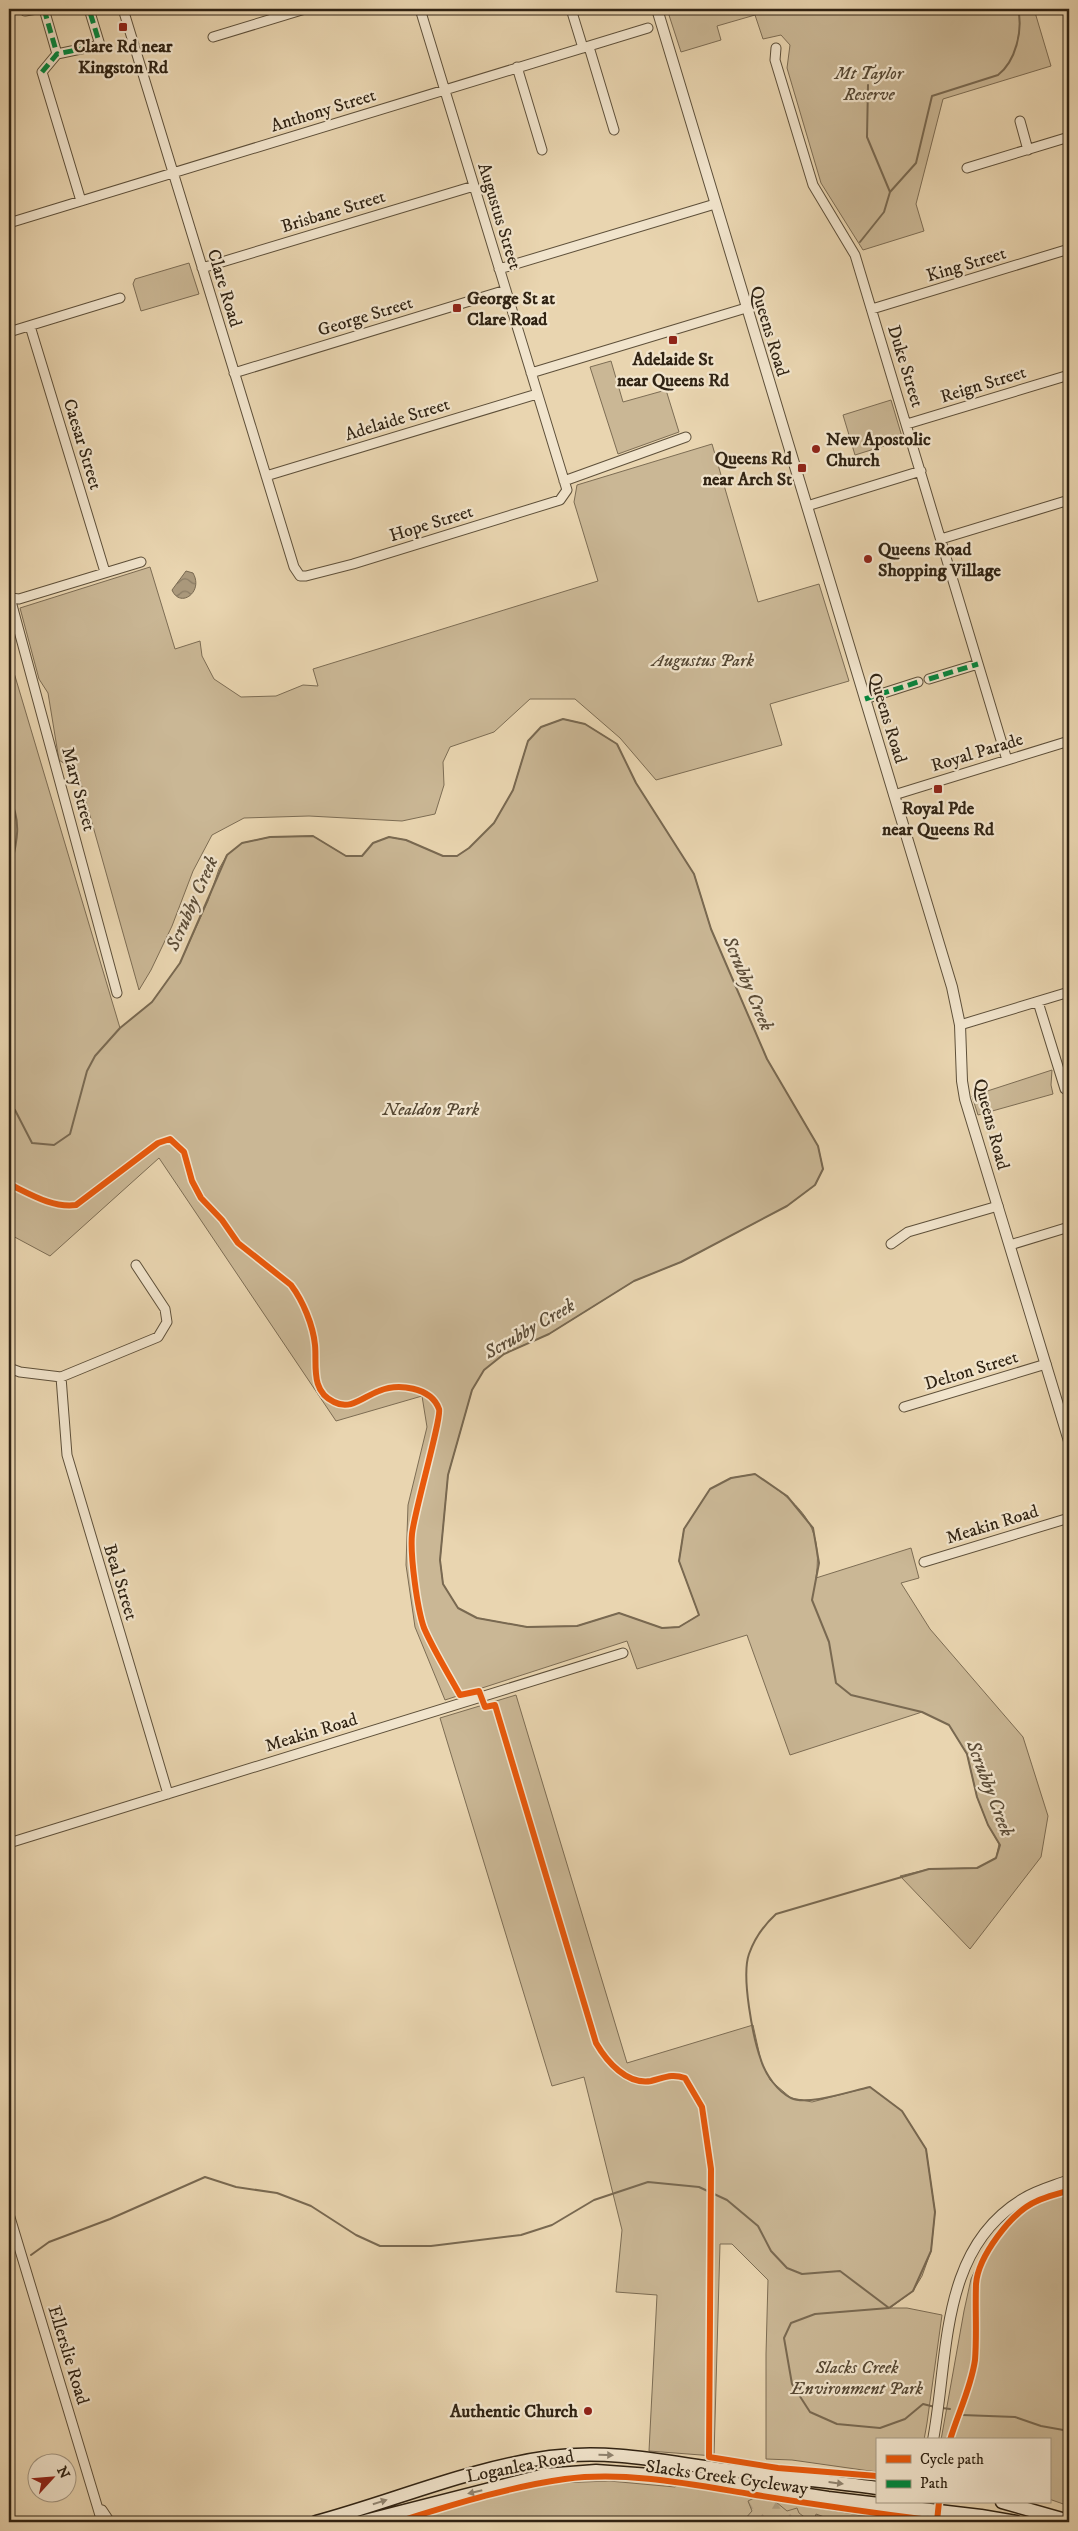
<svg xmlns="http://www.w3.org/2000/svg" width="1078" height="2531" font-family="'IM FELL DW Pica',serif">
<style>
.green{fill:#cab795;stroke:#7d6d54}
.forest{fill:url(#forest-firs);stroke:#7d6d54}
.water{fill:url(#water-waves);stroke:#796951}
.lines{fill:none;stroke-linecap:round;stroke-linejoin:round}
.stream{stroke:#796951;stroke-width:2}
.minor-casing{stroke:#5e503a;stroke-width:11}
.tertiary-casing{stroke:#5e503a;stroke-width:12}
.secondary-casing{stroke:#302313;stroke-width:15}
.minor{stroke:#f1e4cc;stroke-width:9}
.tertiary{stroke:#f1e4cc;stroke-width:10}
.secondary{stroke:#f1e4cc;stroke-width:12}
.quiet{stroke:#00873e;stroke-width:5;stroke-dasharray:10 5;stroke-linecap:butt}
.cycleway-casing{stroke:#f1e4cc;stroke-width:9}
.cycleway{stroke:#e8590c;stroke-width:6}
.oneway{fill:#908470}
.poi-dot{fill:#8f2418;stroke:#f1e4cc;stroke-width:2}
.labels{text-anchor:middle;stroke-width:4.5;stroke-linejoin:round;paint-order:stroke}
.poi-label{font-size:18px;font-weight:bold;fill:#302313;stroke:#f1e4cc}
.park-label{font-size:18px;font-style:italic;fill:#564834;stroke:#f1e4cc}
.street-label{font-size:18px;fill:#302313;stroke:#f1e4cc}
.water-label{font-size:19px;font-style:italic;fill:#5b4c37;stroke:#f1e4cc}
</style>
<defs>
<pattern id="forest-firs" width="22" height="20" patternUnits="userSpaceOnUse" patternTransform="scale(1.25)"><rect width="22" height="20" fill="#cab795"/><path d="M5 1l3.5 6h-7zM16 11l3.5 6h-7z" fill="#ae9d80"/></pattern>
<pattern id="water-waves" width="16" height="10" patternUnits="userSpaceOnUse" patternTransform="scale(1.25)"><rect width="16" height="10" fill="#aa987b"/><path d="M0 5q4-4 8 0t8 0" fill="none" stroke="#8b7c64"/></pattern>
</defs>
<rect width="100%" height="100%" fill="#e9d5b0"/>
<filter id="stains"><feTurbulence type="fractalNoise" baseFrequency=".004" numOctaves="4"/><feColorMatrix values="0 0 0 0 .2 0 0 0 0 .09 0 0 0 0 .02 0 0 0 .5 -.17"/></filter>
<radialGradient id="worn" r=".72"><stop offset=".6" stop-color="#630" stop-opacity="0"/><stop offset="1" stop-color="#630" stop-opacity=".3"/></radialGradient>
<!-- green -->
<path class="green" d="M 667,9 L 1034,9 L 1051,66 L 943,99 L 916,204 L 924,231 L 863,250 L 821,183 L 787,68 L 790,45 L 781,35 L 763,39 L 755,15 L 717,26 L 721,40 L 681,52 Z
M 189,263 L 199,294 L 141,311 L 133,284 L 135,279 Z
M 611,361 L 623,402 L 666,390 L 679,432 L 618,454 L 590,367 Z
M 891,400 L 903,440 L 855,455 L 843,415 Z
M 712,444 L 758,602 L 819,584 L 849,681 L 770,704 L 782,745 L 656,780 L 620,738 L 575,699 L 530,699 L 494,732 L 450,747 L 443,762 L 444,785 L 435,814 L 402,821 L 309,816 L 244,818 L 212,835 L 193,871 L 172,926 L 151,970 L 139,990 L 80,780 L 71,768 L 59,760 L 48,693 L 39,679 L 20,608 L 150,567 L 175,649 L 200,641 L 202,656 L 214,679 L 241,697 L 276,696 L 303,685 L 318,686 L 313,669 L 598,581 L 574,502 L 577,485 Z
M 9,656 L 120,1028 L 152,1002 L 180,963 L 208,901 L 219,869 L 227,855 L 242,843 L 270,837 L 313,836 L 346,856 L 362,856 L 373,843 L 389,837 L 406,840 L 443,856 L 457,856 L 469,848 L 494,823 L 513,790 L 528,741 L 541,727 L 563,719 L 585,724 L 617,744 L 636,783 L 694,874 L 711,929 L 767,1059 L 818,1146 L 823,1169 L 815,1185 L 787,1206 L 681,1262 L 634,1281 L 549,1334 L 504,1354 L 484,1370 L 472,1390 L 448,1475 L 440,1560 L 443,1584 L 458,1608 L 477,1618 L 527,1627 L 577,1626 L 619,1613 L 662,1628 L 679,1627 L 699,1615 L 679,1561 L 684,1529 L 710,1489 L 731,1478 L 755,1474 C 798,1503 824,1522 816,1578 L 911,1548 L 919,1578 L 901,1583 L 930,1629 L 1023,1737 L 1048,1816 L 1041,1857 L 970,1949 L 900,1876 L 929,1869 L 977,1868 L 996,1858 L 999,1844 L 988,1825 L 977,1797 L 967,1754 L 949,1725 L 922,1712 L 790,1755 L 747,1635 L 637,1669 L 627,1641 L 445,1700 L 415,1627 L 406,1565 L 408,1505 L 427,1427 L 422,1396 L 336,1421 L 159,1158 L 50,1256 L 9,1234 Z
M 1052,1070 L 1051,1085 L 1053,1094 L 978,1115 L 972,1096 Z
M 516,1695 L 627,2063 L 753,2025 L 761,2061 L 770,2080 L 791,2098 L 812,2102 L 870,2087 L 902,2111 L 926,2149 L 935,2212 L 931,2251 L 922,2276 L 913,2291 L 890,2308 L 907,2308 L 942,2315 L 927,2423 L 924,2440 L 877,2440 L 877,2472 L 792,2460 L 766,2459 L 766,2354 L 768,2280 L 732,2244 L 720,2244 L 714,2456 L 649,2451 L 657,2295 L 616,2292 L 622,2230 L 584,2077 L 552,2086 L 440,1718 Z
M 1069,2191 L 1069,2506 L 1049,2499 L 1049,2440 L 941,2440 L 964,2311 L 971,2279 L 981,2257 L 1020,2212 L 1037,2200 Z
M 609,2481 L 675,2487 L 679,2484 L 859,2515 L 940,2522 L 405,2522 L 507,2492 L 558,2483 Z"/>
<!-- forest -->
<path class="forest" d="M 754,2498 L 776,2502 L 787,2511 L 797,2508 L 799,2513 L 807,2519 L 815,2518 L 816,2514 L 838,2522 L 748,2522 L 745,2519 L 752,2511 L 748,2501 Z"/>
<!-- water -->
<path class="water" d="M 186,571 L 193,573 C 204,592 180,609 172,590 Z"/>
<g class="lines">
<!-- stream -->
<path class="stream" d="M 868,85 L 867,137 L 890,192
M 860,242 L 884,212 L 890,192 L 916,163 L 932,96 L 998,75 C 1016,61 1023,30 1018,9
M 9,798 C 24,823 15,849 9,875
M 9,1105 L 15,1110 L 32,1143 L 54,1145 L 70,1134 L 87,1071 L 95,1056 L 120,1028 L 152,1002 L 180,963 L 227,855 L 242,843 L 270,837 L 313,836 L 346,856 L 362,856 L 373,843 L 389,837 L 406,840 L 443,856 L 457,856 L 469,848 L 494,823 L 513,790 L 528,741 L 541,727 L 563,719 L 585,724 L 617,744 L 636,783 L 694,874 L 711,929 L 767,1059 L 818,1146 L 823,1169 L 815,1185 L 787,1206 L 681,1262 L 634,1281 L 549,1334 L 504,1354 L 484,1370 L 472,1390 L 448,1475 L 440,1560 L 443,1584 L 458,1608 L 477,1618 L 527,1627 L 577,1626 L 619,1613 L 662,1628 L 679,1627 L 699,1615 L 679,1561 L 684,1529 L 710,1489 L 731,1478 L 755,1474 L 787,1496 L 813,1528 L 819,1563 L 812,1600 L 829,1642 L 836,1683 L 851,1695 L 922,1712 L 949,1725 L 967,1754 L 977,1797 L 988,1825 L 1000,1845 L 996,1858 L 977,1868 L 929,1869 L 776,1914 C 763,1926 755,1937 749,1954 C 741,1976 753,2038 761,2060 C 765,2074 778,2092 791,2098 C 807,2106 851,2091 870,2087 L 902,2111 L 926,2149 L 935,2212 L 931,2251 L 913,2291 L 889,2308 L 815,2314 L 791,2323 L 784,2338 L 792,2384 L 810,2412 L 837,2424 L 880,2428 L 905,2419 L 923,2404 L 935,2407
M 31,2255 L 49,2242 L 110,2219 L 205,2177 L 236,2187 L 277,2193 L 311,2206 L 356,2235 L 380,2246 L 431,2246 L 521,2235 L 552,2225 L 594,2200 L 648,2182 L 699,2187 L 727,2200 L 758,2226 L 771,2251 L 787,2268 L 802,2274 L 840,2271 L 889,2308
M 9,2277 L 11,2276
M 942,2408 L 950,2409
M 962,2415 L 1015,2417 L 1041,2426 L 1069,2431"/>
<defs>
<path id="minor" d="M 44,9 L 57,54
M 123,9 L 294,567 L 300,576 L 306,576 L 353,564 L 560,500 L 567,490 L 420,9
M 571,9 L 583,48
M 25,11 L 37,9
M 213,37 L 305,9
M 589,47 L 614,130
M 776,48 L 775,60 L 813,185 L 855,255 L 1007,760
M 517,67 L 542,150
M 1020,121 L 1028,150
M 967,168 L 1069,137
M 81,201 L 42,72 L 57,54 L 100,45 L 89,9
M 9,223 L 648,28
M 202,268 L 474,186
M 499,269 L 715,204
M 872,309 L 1069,249
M 30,326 L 105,572
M 9,332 L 120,298
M 234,373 L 506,290
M 531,373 L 746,308
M 907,424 L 1069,375
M 266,476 L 537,394
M 564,481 L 686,437
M 807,506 L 921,471
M 941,539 L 1069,500
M 9,594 L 117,993
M 11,598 L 19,599 L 141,562
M 929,679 L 978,664
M 865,699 L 918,682
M 894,795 L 1069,741
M 1038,1002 L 1065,1089 L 1069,1087
M 960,1025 L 1069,992
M 891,1244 L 908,1232 L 998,1206
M 1010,1245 L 1069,1227
M 9,1368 L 20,1372 L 61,1377 L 158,1337 L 167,1322 L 165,1309 L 136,1265
M 61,1377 L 67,1455 L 168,1794
M 904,1407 L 1046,1364
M 924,1562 L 1069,1518
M 9,1843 L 623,1653
M 9,2214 L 102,2522
M 102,2510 L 110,2522"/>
<path id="tertiary" d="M 657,9 L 952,987 L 960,1025 L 962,1081 L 965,1099 L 1069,1441
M 933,2440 C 949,2356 939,2249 1023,2199 C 1037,2190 1054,2186 1069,2180"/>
<path id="secondary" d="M 1002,2502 L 1069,2521
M 316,2522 C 394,2501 469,2468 550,2457 C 612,2449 665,2462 726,2470 C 776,2477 827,2481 877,2488
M 361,2522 L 545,2475 L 596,2471 L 704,2479 L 828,2498 L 981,2516 L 1016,2522"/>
</defs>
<!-- minor casing -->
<use href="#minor" class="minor-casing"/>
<!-- tertiary casing -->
<use href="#tertiary" class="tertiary-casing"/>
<!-- secondary casing -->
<use href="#secondary" class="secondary-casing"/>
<!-- minor -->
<use href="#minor" class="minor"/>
<!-- tertiary -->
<use href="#tertiary" class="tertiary"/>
<!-- secondary -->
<use href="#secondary" class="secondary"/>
<!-- quiet -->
<path class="quiet" d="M 44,9 L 57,54
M 25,11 L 37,9
M 42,72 L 57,54 L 100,45 L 89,9
M 929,679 L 978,664
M 865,699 L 918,682"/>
<defs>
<path id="cycleway" d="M 9,1184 C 30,1194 52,1208 76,1205 L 158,1143 L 170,1139 L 184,1152 L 192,1181 L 201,1198 L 222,1220 L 238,1243 L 291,1285 C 303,1301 313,1325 315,1345 C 317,1365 310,1391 334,1402 C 351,1411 364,1396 379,1391 C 398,1383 431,1387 439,1409 C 442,1417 414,1513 412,1534 C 410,1555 417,1608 424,1628 C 434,1651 448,1673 460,1695 L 479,1691 L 485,1707 L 495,1705 L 596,2043 C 607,2062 627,2085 651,2081 C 664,2078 671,2073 685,2078 L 702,2107 L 711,2169 L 709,2457 L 778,2468 L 877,2476
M 950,2440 C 958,2413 971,2388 975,2360 C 977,2335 975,2310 976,2284 C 978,2257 1011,2212 1037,2201 C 1047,2196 1059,2194 1069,2190
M 397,2522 C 452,2505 508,2487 565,2479 C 626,2471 690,2484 750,2494 C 812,2504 874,2513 937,2521 L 939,2502"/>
</defs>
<!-- cycleway casing -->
<use href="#cycleway" class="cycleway-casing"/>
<!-- cycleway -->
<use href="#cycleway" class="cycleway"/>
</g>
<!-- one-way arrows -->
<defs><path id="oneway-solid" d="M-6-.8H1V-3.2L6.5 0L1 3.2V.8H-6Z" transform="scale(1.25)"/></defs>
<g class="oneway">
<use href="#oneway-solid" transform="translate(606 2455) rotate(1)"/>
<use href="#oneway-solid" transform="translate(836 2483) rotate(7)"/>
<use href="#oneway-solid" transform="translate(475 2492) rotate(167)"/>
<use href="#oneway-solid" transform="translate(380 2502) rotate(-17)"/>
</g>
<!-- markers -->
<g class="poi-dot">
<rect x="118" y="22" width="10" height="10" rx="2.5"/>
<rect x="452" y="303" width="10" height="10" rx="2.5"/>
<rect x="668" y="335" width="10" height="10" rx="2.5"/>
<circle cx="816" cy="449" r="5"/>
<rect x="797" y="463" width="10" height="10" rx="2.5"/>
<circle cx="868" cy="559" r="5"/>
<rect x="933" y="784" width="10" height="10" rx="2.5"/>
<circle cx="588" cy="2411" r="5"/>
</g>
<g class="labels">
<!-- poi labels -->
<g class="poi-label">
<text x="123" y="52">Clare Rd near<tspan x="123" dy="21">Kingston Rd</tspan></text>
<text x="467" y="304" text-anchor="start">George St at<tspan x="467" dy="21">Clare Road</tspan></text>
<text x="673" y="365">Adelaide St<tspan x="673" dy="21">near Queens Rd</tspan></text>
<text x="826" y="445" text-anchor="start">New Apostolic<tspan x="826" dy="21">Church</tspan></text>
<text x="792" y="464" text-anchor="end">Queens Rd<tspan x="792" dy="21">near Arch St</tspan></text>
<text x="878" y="555" text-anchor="start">Queens Road<tspan x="878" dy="21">Shopping Village</tspan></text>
<text x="938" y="814">Royal Pde<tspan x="938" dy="21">near Queens Rd</tspan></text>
<text x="578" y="2417" text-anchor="end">Authentic Church</text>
</g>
<!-- park labels -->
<g class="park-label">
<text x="869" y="79">Mt Taylor<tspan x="869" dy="21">Reserve</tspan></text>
<text x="703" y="666">Augustus Park</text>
<text x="431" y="1115">Nealdon Park</text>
<text x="857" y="2373">Slacks Creek<tspan x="857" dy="21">Environment Park</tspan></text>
</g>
<!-- street labels -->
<g class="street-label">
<text transform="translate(323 110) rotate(-17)" y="6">Anthony Street</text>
<text transform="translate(333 211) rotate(-17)" y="6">Brisbane Street</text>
<text transform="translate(500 216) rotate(73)" y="6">Augustus Street</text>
<text transform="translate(966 264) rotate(-17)" y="6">King Street</text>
<text transform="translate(225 288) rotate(73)" y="6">Clare Road</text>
<text transform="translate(365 316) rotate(-17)" y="6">George Street</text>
<text transform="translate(770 331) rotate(73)" y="6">Queens Road</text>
<text transform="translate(906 366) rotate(73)" y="6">Duke Street</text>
<text transform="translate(983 384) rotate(-17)" y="6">Reign Street</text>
<text transform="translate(397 419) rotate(-17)" y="6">Adelaide Street</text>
<text transform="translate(83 444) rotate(73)" y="6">Caesar Street</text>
<text transform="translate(431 523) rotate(-17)" y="6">Hope Street</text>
<text transform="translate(888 718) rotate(73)" y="6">Queens Road</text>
<text transform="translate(977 752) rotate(-17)" y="6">Royal Parade</text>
<text transform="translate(79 789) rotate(75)" y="6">Mary Street</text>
<text transform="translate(992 1124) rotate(75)" y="6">Queens Road</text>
<text transform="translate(971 1370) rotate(-17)" y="6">Delton Street</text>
<text transform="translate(992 1524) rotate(-17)" y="6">Meakin Road</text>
<text transform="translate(121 1582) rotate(73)" y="6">Beal Street</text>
<text transform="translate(311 1732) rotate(-17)" y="6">Meakin Road</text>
<text transform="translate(69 2355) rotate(73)" y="6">Ellerslie Road</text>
<text transform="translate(520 2466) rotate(-11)" y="6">Loganlea Road</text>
<text transform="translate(727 2477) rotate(8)" y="6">Slacks Creek Cycleway</text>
</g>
<!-- water labels -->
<g class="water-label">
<text transform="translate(191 903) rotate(-66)" y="7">Scrubby Creek</text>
<text transform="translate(749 983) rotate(67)" y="7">Scrubby Creek</text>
<text transform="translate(529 1328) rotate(-30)" y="7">Scrubby Creek</text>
<text transform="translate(991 1788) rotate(69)" y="7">Scrubby Creek</text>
</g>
</g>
<!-- margin -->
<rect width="1078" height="2531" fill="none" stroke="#e9d5b0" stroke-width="30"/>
<rect x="10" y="10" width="1058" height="2511" fill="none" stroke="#302313" stroke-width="2.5"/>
<rect x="15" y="15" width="1048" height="2501" fill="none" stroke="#302313"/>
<!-- legend -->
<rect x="876" y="2438" width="175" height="65" fill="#f1e4cc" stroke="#a49782"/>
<rect x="886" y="2455" width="25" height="8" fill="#e8590c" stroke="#a49782"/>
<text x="920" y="2464" font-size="15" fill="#302313">Cycle path</text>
<rect x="886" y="2480" width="25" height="8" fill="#00873e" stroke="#a49782"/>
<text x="920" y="2488" font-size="15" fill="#302313">Path</text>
<!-- north arrow -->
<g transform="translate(52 2478) rotate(64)"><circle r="24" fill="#f1e4cc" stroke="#a49782"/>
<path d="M0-4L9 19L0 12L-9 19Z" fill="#8f2418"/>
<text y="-8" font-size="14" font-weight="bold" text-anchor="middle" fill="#302313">N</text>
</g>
<rect width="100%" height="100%" filter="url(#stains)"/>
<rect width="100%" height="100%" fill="url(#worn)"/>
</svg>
